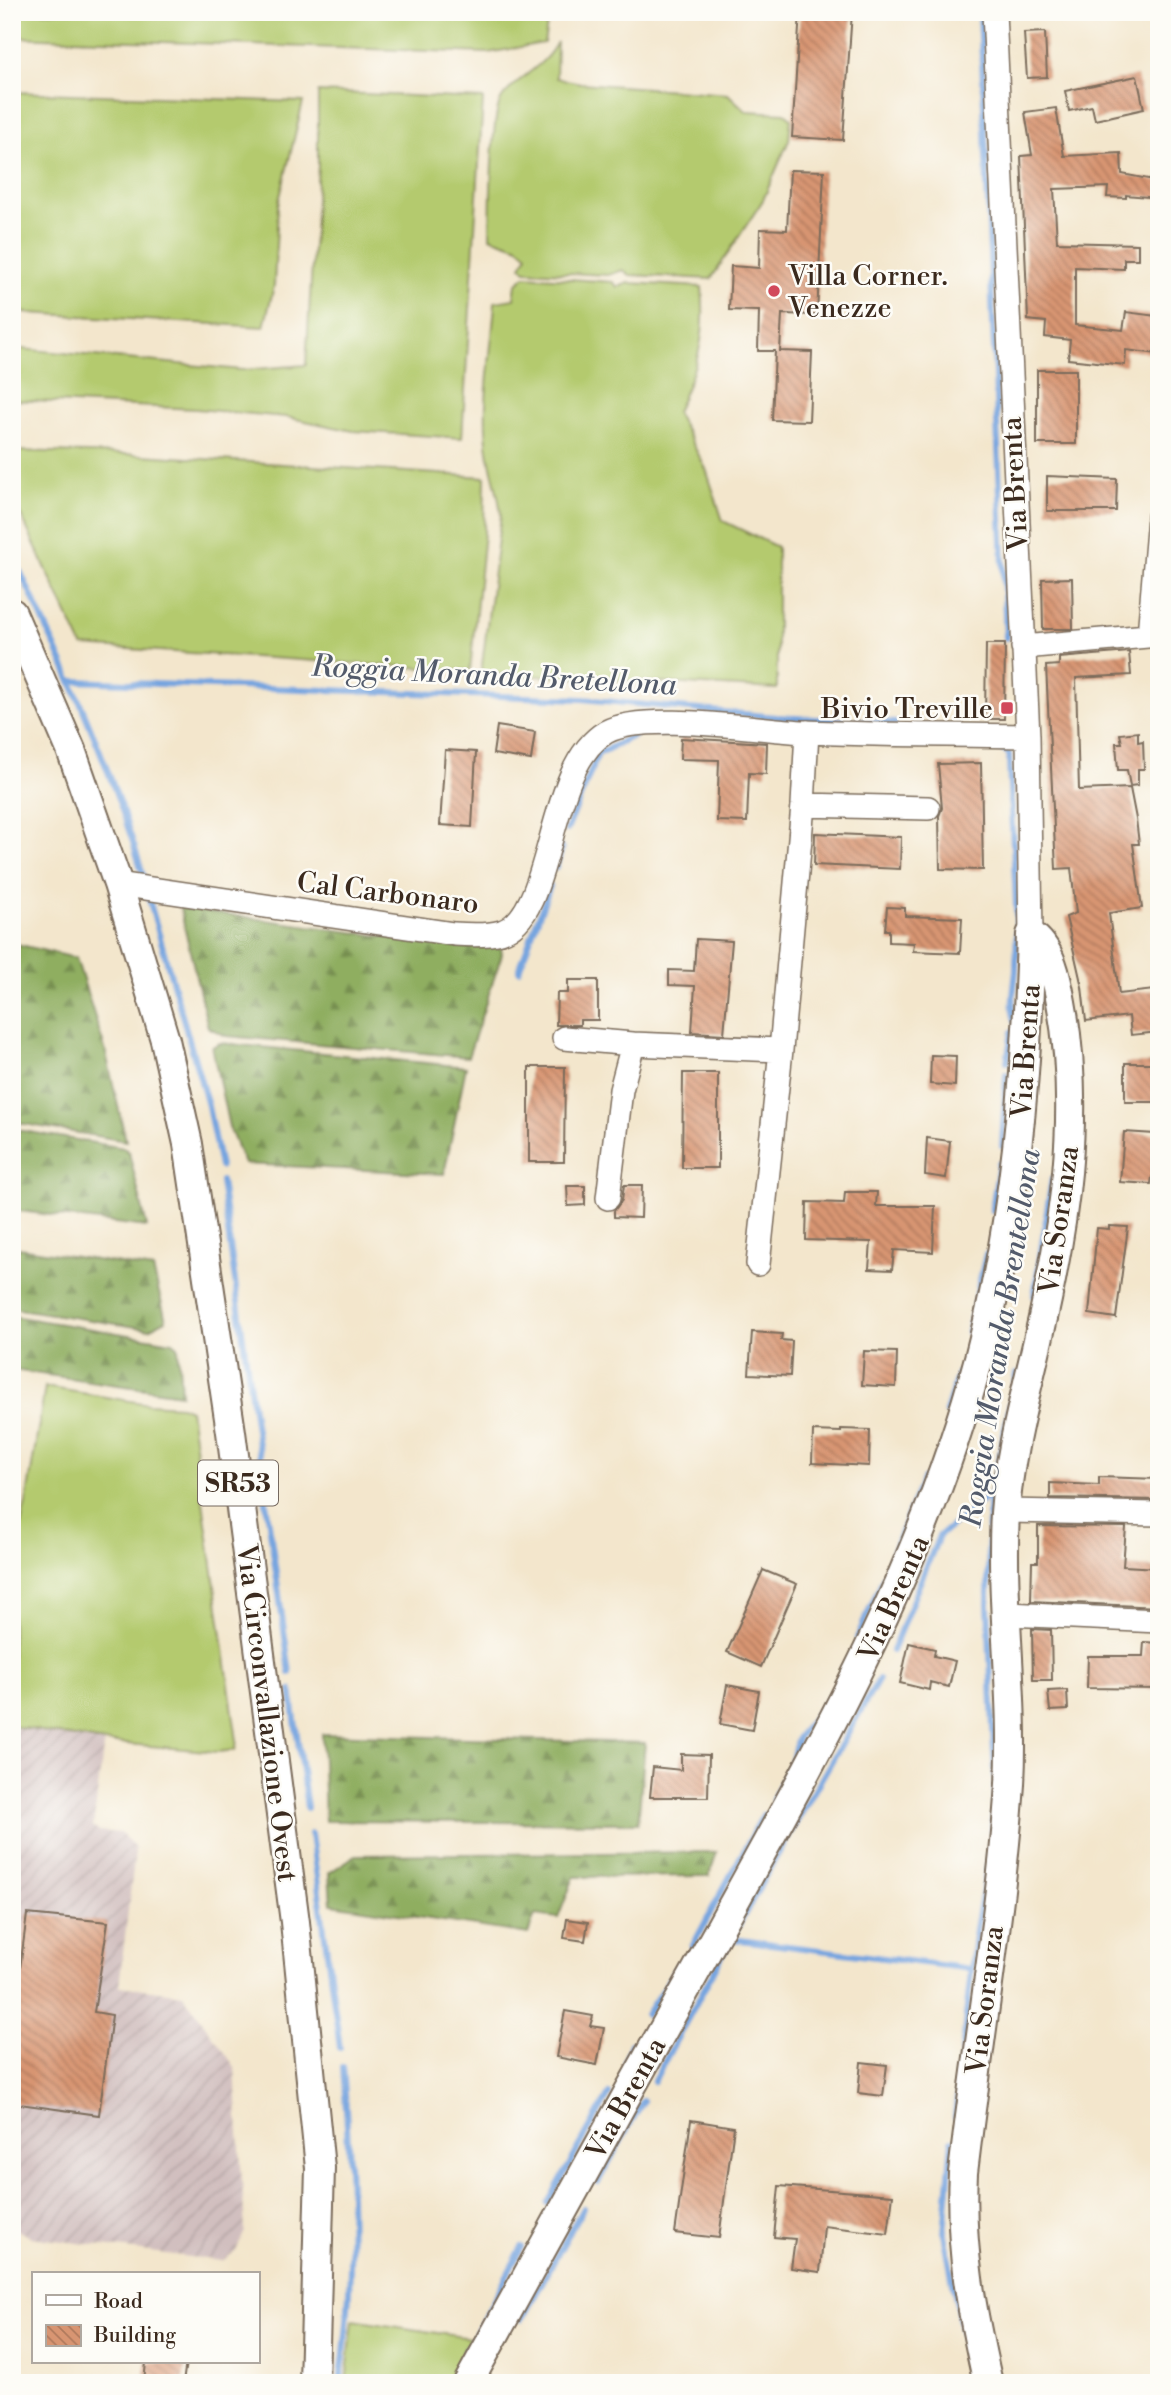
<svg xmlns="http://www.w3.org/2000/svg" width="1171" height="2395" font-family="'Libre Bodoni',serif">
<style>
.industrial{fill:url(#industrial-furrows)}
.grass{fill:#b4ca6e;stroke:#787a46;stroke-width:2}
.forest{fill:url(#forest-firs);stroke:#656c40;stroke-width:2}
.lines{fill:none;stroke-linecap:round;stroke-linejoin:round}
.stream{stroke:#76a4df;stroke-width:6}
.building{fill:url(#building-back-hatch)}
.minor-casing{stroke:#7b6c5b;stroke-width:26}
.major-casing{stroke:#7b6c5b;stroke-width:32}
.minor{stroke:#fff;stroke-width:23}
.major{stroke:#fff;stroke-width:28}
.poi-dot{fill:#d1495b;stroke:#fdfcf7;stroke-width:2.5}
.labels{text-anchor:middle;stroke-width:5;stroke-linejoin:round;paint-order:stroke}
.shield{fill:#fdfcf7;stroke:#75695f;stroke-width:2}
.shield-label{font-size:26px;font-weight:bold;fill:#3b2a1e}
.poi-label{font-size:28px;fill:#3b2a1e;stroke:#fdfcf7;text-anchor:start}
.street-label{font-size:28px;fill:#3b2a1e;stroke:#fdfcf7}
.water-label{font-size:30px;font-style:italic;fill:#535b6b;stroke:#fdfcf7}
</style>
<defs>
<pattern id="industrial-furrows" width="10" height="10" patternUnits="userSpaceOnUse" patternTransform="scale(1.75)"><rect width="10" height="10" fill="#d1bfbf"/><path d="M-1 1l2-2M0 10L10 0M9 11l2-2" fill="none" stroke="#b4a4a4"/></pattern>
<pattern id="forest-firs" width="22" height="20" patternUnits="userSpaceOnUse" patternTransform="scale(1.75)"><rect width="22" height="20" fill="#8fae61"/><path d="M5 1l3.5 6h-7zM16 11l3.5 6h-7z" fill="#768e4f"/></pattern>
<pattern id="building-back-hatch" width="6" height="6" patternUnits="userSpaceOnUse" patternTransform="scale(1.75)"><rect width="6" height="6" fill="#d89572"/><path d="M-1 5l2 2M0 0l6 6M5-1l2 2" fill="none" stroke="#b07a5d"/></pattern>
</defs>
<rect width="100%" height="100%" fill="#fdfcf7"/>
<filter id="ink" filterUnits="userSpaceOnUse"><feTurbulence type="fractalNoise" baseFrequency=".0143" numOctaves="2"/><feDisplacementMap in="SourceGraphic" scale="14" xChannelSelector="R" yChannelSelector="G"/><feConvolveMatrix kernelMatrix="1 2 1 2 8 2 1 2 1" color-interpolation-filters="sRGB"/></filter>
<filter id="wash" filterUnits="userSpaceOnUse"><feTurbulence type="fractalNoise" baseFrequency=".00686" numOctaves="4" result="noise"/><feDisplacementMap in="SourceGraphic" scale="28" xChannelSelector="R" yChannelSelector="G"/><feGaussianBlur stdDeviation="1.57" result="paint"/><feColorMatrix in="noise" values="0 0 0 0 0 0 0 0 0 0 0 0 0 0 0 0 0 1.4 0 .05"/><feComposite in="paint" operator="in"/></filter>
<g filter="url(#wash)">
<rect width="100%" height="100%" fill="#f3e6cc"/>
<!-- industrial -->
<path class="industrial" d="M 12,1726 L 104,1742 L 93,1827 L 99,1831 L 120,1833 L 134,1846 L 135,1852 L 119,1986 L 183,1994 L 235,2067 L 245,2231 L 236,2251 L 222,2261 L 30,2237 L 12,2227 Z"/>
<!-- grass -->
<path class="grass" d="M 12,12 L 549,12 L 544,43 L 488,53 L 12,37 Z
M 557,42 L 556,78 L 581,83 L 728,94 L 746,111 L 785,113 L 791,118 L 789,140 L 763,200 L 711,279 L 630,275 L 623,270 L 608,275 L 526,271 L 521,266 L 528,255 L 519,247 L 490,237 C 491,212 490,115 502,98 C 518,76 544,68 557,42 Z
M 12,92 L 303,102 L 278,205 L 274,286 L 264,327 L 12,312 Z
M 318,92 L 483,99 L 462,438 L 353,431 L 286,417 L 196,409 L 12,400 L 12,348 L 242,370 L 306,365 L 318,165 Z
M 525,276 L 613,282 L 618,287 L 629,283 L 702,287 C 707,341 697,364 676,412 L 706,469 L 723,521 L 777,547 L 777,689 L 481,673 L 501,515 C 499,493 491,472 488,451 C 481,403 492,350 495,302 L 514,299 L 516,284 Z
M 12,451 L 125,454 L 485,477 L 484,533 L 470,671 L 82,646 L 12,496 Z
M 45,1387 L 148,1404 L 181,1406 L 190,1410 L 237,1741 L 235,1750 L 218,1752 L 104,1742 L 12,1726 L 12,1562 L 26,1503 Z
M 353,2320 L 470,2338 L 447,2383 L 346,2383 Z"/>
<!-- forest -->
<path class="forest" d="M 180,908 L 459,947 L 496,946 L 501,948 L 502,954 L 468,1057 L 226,1036 L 208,1027 Z
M 12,943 L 76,958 L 105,1049 L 126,1141 L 12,1122 Z
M 220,1043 L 466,1067 L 444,1174 L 244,1164 L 229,1127 L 212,1047 Z
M 12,1129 L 124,1148 L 129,1153 L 147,1227 L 12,1210 Z
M 12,1247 L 153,1269 L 166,1320 L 149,1329 L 12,1308 Z
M 12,1316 L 173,1342 L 178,1346 L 181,1394 L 12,1370 Z
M 322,1734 L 645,1743 L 638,1823 L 325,1821 Z
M 717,1852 L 709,1876 L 574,1877 L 558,1918 L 535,1915 L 528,1934 L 331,1904 L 329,1873 L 356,1855 Z"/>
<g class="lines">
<!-- stream -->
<path class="stream" d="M 980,12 L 1006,638
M 12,554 C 63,661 111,765 144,878
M 12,678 L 21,678
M 73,681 L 583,699 L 776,717 L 895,723
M 656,733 L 683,735
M 998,747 L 1009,754 C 1010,826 1019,898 1016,969 C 1015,989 1008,1010 1018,1027 L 1012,1032 L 1007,1062
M 567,830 L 598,754 L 635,735
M 556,868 L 562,848
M 149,899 L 208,1106 L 220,1167
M 519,970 L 550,886
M 1002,1146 L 1006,1074
M 221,1181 L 290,1673
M 992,1211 L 999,1163
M 1034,1296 L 1052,1179
M 968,1332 L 986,1254
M 946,1412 L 958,1373
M 891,1556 L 923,1479
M 857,1638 L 884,1576
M 892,1651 L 939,1536 L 991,1494
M 291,1690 L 307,1808
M 773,1799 L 791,1763 L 798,1737 L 828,1699
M 311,1834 L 340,2048
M 732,1939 L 971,1969
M 692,1947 L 763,1815
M 646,2015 L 679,1964
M 625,2062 L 631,2044
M 654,2081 L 766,1875 L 879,1679
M 955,2117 L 975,1935 L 991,1844 L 995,1782 L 988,1604 L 989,1506 L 1016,1374
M 952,2140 L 944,2233 L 971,2383
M 598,2182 L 643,2101
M 548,2203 L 609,2094
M 522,2319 L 583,2208
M 340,2383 C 356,2280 351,2171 343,2067
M 450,2383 L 522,2247"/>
</g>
<g id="blocks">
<!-- building -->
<path class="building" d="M 800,12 L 852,12 L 843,140 L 792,137 Z
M 1045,32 L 1047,77 L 1027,78 L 1024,33 Z
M 1137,76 L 1144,109 L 1095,120 L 1092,106 L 1069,111 L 1065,91 Z
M 1056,108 L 1064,156 L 1121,153 L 1122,174 L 1159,181 L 1159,198 L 1126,195 L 1126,198 L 1107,197 L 1108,187 L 1054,189 L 1057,242 L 1138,244 L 1138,259 L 1124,259 L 1124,269 L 1075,267 L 1075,325 L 1123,330 L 1126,312 L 1157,316 L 1155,333 L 1159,333 L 1159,354 L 1126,350 L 1125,365 L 1068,359 L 1070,340 L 1045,337 L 1046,322 L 1028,320 L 1021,156 L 1032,155 L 1025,112 Z
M 790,170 L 824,171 L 817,315 L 782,314 L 780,351 L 812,352 L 809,421 L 772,420 L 775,351 L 758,351 L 759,311 L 729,310 L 731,266 L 759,268 L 760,229 L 787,230 Z
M 1037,370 L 1076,370 L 1076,444 L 1037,444 Z
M 1047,476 L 1117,479 L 1116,511 L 1047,511 Z
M 1072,578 L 1073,629 L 1043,629 L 1042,579 Z
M 986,644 L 1005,644 L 1004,719 L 985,719 Z
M 1129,652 L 1131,675 L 1076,678 L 1079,790 L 1130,788 L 1136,819 L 1139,844 L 1133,844 L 1142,908 L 1109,913 L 1119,994 L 1154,990 L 1156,1006 L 1159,1006 L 1159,1032 L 1131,1035 L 1129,1016 L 1086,1021 L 1082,987 L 1066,917 L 1076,913 L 1071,868 L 1056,869 L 1046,666 L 1059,665 L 1059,658 Z
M 497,726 L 535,732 L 531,760 L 493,754 Z
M 1138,732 L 1138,742 L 1143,741 L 1144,769 L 1138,769 L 1138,785 L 1130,786 L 1127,770 L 1118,770 L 1116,743 L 1122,743 L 1120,734 Z
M 681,738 L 767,743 L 766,774 L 749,773 L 747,822 L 717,821 L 719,760 L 680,759 Z
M 445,750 L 476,752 L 472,827 L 440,825 Z
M 981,763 L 983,870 L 940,869 L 939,816 L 942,808 L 938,764 Z
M 815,833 L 901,837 L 900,869 L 814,865 Z
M 887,907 L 905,908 L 905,916 L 962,918 L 960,953 L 913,951 L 914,943 L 889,942 L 889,930 L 885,930 Z
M 696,939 L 732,941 L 724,1034 L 692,1032 L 695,986 L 669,985 L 669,970 L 694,971 Z
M 568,980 L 598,980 L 598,1020 L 580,1020 L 580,1025 L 556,1025 L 557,993 L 568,993 Z
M 931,1055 L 956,1056 L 955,1086 L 930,1084 Z
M 1125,1063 L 1159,1063 L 1159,1102 L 1125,1102 Z
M 529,1067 L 565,1067 L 564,1162 L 529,1162 Z
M 683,1073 L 718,1073 L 718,1168 L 682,1168 Z
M 1124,1132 L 1155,1134 L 1153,1154 L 1159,1154 L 1159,1177 L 1152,1177 L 1151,1184 L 1120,1182 Z
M 927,1138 L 950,1141 L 946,1178 L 925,1175 Z
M 624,1185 L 642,1185 L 641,1218 L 614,1217 L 614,1211 L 622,1200 Z
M 567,1186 L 585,1186 L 585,1205 L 568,1206 Z
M 845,1192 L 877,1192 L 876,1206 L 935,1206 L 933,1252 L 894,1250 L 892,1270 L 869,1269 L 871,1242 L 806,1240 L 807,1202 L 844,1203 Z
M 1109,1226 L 1128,1227 L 1116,1318 L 1089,1314 L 1097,1228 L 1109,1229 Z
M 752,1332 L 782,1334 L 781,1340 L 792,1341 L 790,1376 L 749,1374 Z
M 864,1351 L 897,1352 L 896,1387 L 862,1385 Z
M 841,1429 L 870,1430 L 869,1466 L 812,1463 L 813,1431 L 841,1432 Z
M 1099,1477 L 1159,1479 L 1159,1500 L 1050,1498 L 1050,1483 L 1099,1485 Z
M 1038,1526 L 1126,1527 L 1123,1566 L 1159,1568 L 1159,1607 L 1031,1601 L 1032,1562 L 1038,1562 Z
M 763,1570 L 797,1584 L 761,1667 L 727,1652 Z
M 1032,1629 L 1051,1630 L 1052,1680 L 1033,1680 Z
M 1144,1642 L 1159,1643 L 1159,1689 L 1087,1688 L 1088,1656 L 1143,1656 Z
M 909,1643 L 935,1649 L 934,1656 L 955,1661 L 949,1687 L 930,1682 L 929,1690 L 900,1683 Z
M 727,1685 L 759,1691 L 752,1730 L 720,1724 Z
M 1067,1690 L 1068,1710 L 1050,1711 L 1048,1691 Z
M 681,1754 L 709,1755 L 708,1797 L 650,1797 L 653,1767 L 681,1770 Z
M 27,1914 L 108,1922 L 94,2012 L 112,2015 L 99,2115 L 12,2103 L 12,2008 L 15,2008 Z
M 567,1919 L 588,1922 L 585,1941 L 564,1938 Z
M 565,2011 L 593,2016 L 590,2026 L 604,2028 L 597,2065 L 556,2057 Z
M 861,2062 L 887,2065 L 883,2096 L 858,2093 Z
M 691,2120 L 734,2127 L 719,2238 L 675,2233 Z
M 779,2186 L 893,2195 L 888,2234 L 824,2226 L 820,2272 L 791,2268 L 795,2239 L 774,2237 Z
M 146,2362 L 186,2362 L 183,2383 L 144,2383 Z"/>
</g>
</g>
<g filter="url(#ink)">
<use href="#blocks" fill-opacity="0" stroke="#7b6c5b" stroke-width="2"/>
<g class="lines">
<defs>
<path id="minor" d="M 994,12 L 1028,736 L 1031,935
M 1149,635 L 1159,517
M 1023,647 L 1159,635
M 803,805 L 928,808
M 118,884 L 454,934 C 468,935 487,936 501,932 C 555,916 545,767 606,732 C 643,711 759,730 805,732 C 879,735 954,735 1028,736
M 564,1038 L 633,1044
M 608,1198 L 621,1090 L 633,1044 L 781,1050
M 758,1264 L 781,1050 L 803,805 L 807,732
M 1005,1511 L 1159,1514
M 1006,1614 L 1159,1621"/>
<path id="major" d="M 12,613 L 71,750 L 118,884 L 165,1040 L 188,1144 L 231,1432 L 295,1922 L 320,2168 L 314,2383
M 468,2383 C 552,2230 636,2078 721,1926 C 824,1740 924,1565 979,1358 C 1015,1220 1027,1077 1031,935
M 988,2383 C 972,2312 959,2246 963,2173 C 978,2044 1001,1914 1010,1784 C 1015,1694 1000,1604 1005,1513 C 1009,1454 1025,1397 1038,1340 C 1064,1229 1082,1114 1061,1002 C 1057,980 1051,947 1031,935"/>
</defs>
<!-- minor casing -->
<use href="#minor" class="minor-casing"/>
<!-- major casing -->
<use href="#major" class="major-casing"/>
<!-- minor -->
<use href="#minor" class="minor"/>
<!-- major -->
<use href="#major" class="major"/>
</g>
</g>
<!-- markers -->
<g class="poi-dot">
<circle cx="774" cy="291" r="7"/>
<rect x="1000" y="701" width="14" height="14" rx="3.5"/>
</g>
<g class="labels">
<!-- shield labels -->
<rect class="shield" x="198" y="1460.5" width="80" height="45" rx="5"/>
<g class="shield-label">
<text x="238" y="1492">SR53</text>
</g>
<!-- poi labels -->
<g class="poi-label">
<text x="788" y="285">Villa Corner.<tspan x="788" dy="32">Venezze</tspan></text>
<text x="993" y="718" text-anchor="end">Bivio Treville</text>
</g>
<!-- street labels -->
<g class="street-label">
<text transform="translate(1014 484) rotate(-93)" y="10">Via Brenta</text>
<text transform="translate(388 892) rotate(7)" y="10">Cal Carbonaro</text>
<text transform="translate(1025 1051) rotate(-86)" y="10">Via Brenta</text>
<text transform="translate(1058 1220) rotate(-82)" y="10">Via Soranza</text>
<text transform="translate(893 1598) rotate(-66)" y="10">Via Brenta</text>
<text transform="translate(268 1713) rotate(83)" y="10">Via Circonvallazione Ovest</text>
<text transform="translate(984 2000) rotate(-83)" y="10">Via Soranza</text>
<text transform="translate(625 2098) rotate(-61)" y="10">Via Brenta</text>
</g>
<!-- water labels -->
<g class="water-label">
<text transform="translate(494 675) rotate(3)" y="10">Roggia Moranda Bretellona</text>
<text transform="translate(1000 1338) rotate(-81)" y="10">Roggia Moranda Brentellona</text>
</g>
</g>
<!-- margin -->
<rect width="1171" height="2395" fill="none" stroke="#fdfcf7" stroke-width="42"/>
<!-- legend -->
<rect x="32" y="2272" width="228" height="91" fill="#fdfcf7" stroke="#afa8a0" stroke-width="2"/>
<rect x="46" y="2295" width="35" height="10" fill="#ffffff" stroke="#afa8a0" stroke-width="2"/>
<text x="94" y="2308" font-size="21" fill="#3b2a1e">Road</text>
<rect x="46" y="2325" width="35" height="21" fill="url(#building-back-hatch)" stroke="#afa8a0" stroke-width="2"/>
<text x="94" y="2342" font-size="21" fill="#3b2a1e">Building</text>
</svg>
